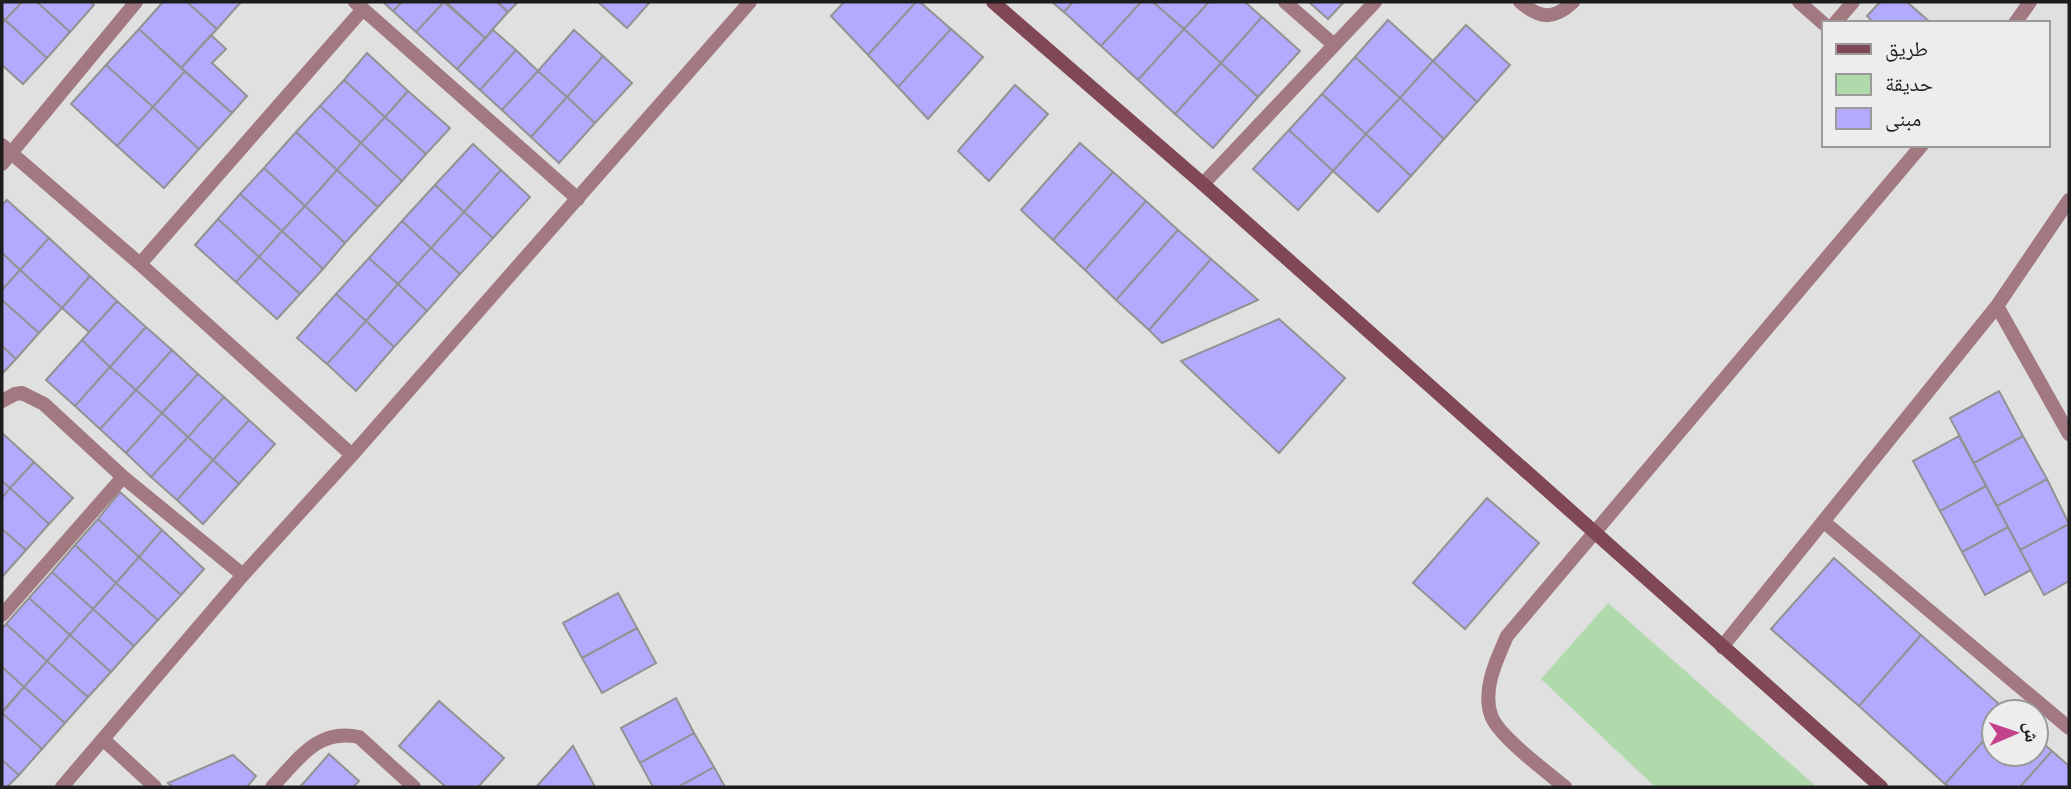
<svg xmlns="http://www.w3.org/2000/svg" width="2071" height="789" font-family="'Public Sans','Noto Naskh Arabic',sans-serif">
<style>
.green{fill:#b0daac}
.building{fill:#b1aafd;stroke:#929293;stroke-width:2}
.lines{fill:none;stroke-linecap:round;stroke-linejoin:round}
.street{stroke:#a27981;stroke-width:14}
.secondary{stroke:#804755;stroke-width:14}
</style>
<rect width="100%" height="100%" fill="#e0e0e1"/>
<!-- green -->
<path class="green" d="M 1608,603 L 1817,787 L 1655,787 L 1541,679 Z"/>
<!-- building -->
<path class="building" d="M 2,2 L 22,2 L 5,20 L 2,17 Z
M 22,2 L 37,2 L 70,32 L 47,58 L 5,20 Z
M 37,2 L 90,2 L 94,5 L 70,32 Z
M 163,2 L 187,2 L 217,29 L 181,68 L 139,29 Z
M 187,2 L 241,2 L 217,29 Z
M 383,2 L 402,2 L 393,11 Z
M 402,2 L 444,2 L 416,32 L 393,11 Z
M 444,2 L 485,38 L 457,69 L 416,32 Z
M 446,2 L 497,2 L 508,12 L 485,38 Z
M 497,2 L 518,2 L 508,12 Z
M 598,2 L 650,2 L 627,28 Z
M 844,2 L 916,2 L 868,55 L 831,16 Z
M 916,2 L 920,2 L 951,29 L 898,87 L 868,55 Z
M 1052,2 L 1073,2 L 1064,12 Z
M 1073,2 L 1141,2 L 1101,46 L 1064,12 Z
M 1141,2 L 1153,2 L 1184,29 L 1138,80 L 1101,46 Z
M 1153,2 L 1209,2 L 1184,29 Z
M 1209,2 L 1245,2 L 1262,17 L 1221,63 L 1184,29 Z
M 1309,2 L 1344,2 L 1328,19 Z
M 1880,2 L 1907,2 L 1931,23 L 1874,23 L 1867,16 Z
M 1262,17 L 1300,51 L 1258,97 L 1221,63 Z
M 5,20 L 47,58 L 23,84 L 2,65 L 2,24 Z
M 1388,20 L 1433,61 L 1400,98 L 1355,57 Z
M 1466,25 L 1510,65 L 1477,102 L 1433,61 Z
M 139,29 L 185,71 L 153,107 L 106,65 Z
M 951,29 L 983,57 L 928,119 L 898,87 Z
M 1184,29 L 1221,63 L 1175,114 L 1138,80 Z
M 493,30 L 516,50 L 480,90 L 457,69 Z
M 574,30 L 603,56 L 567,97 L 538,71 Z
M 211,35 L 226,49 L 212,63 L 247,96 L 232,113 L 181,68 Z
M 516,50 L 538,71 L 502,110 L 480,90 Z
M 367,53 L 408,91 L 385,117 L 344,80 Z
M 603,56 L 632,83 L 595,123 L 567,97 Z
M 1355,57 L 1400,98 L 1366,134 L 1322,94 Z
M 1433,61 L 1477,102 L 1444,139 L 1400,98 Z
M 1221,63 L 1258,97 L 1213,148 L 1175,114 Z
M 106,65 L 153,107 L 117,146 L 71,104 Z
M 185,71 L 232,113 L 199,149 L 153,107 Z
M 538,71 L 567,97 L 531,137 L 502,110 Z
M 344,80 L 385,117 L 361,143 L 320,106 Z
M 1015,85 L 1048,114 L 989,181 L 958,151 Z
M 408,91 L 450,128 L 426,154 L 385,117 Z
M 1322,94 L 1366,134 L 1333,171 L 1289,130 Z
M 567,97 L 595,123 L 559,163 L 531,137 Z
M 1400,98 L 1444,139 L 1411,176 L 1366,134 Z
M 320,106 L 361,143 L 337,170 L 296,132 Z
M 153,107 L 199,149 L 164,188 L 117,146 Z
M 385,117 L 426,154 L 402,181 L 361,143 Z
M 1289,130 L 1333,171 L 1298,210 L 1253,169 Z
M 296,132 L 337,170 L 305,206 L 264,168 Z
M 1366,134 L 1411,176 L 1378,212 L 1333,171 Z
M 361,143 L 402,181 L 378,207 L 337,170 Z
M 1080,143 L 1113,172 L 1053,240 L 1021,210 Z
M 473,144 L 501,170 L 464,212 L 435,185 Z
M 264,168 L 305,206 L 282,231 L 240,194 Z
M 337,170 L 378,207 L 345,243 L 305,206 Z
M 501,170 L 530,197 L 493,238 L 464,212 Z
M 1113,172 L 1146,201 L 1085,270 L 1053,240 Z
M 435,185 L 464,212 L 431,248 L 402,221 Z
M 240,194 L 282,231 L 259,257 L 218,219 Z
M 7,200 L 49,238 L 20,270 L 2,253 L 2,205 Z
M 1146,201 L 1178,230 L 1116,300 L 1085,270 Z
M 305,206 L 345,243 L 323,269 L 282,231 Z
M 464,212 L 493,238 L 460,274 L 431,248 Z
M 218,219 L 259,257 L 236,282 L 195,245 Z
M 402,221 L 431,248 L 398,284 L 369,258 Z
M 1178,230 L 1211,259 L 1149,330 L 1116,300 Z
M 282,231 L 323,269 L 300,294 L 259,257 Z
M 49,238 L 90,276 L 62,308 L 20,270 Z
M 431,248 L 460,274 L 427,311 L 398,284 Z
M 2,253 L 20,270 L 2,290 Z
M 259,257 L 300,294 L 277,319 L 236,282 Z
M 369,258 L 398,284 L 366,321 L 336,294 Z
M 1211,259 L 1258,300 L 1162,343 L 1149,330 Z
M 20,270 L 62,308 L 39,333 L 2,300 L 2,290 Z
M 90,276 L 117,301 L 89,332 L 62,308 Z
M 398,284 L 427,311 L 394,347 L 366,321 Z
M 336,294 L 366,321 L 327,364 L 297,338 Z
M 2,300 L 39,333 L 16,359 L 2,346 Z
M 117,301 L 146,327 L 110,367 L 82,340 Z
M 1279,319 L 1345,378 L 1279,453 L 1181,361 Z
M 366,321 L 394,347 L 356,391 L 327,364 Z
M 146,327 L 172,350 L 136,390 L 110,367 Z
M 82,340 L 110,367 L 75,406 L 46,380 Z
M 2,346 L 16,359 L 2,374 Z
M 172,350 L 198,374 L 162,413 L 136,390 Z
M 110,367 L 136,390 L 100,429 L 75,406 Z
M 198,374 L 224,397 L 188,437 L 162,413 Z
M 136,390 L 162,413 L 126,453 L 100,429 Z
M 1999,391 L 2023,436 L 1974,463 L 1950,418 Z
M 224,397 L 249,420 L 213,460 L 188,437 Z
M 162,413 L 188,437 L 151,477 L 126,453 Z
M 249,420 L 275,444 L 239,484 L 213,460 Z
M 2,433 L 34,462 L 10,488 L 2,481 Z
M 1959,436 L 1986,486 L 1940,511 L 1913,461 Z
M 2023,436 L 2047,479 L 1997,506 L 1974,463 Z
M 188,437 L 213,460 L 177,500 L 151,477 Z
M 213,460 L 239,484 L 203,524 L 177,500 Z
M 34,462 L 73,498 L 49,524 L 10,488 Z
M 2047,479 L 2069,524 L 2020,550 L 1997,506 Z
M 2,481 L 10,488 L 2,498 Z
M 1986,486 L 2008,527 L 1962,552 L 1940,511 Z
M 10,488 L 49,524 L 26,550 L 2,529 L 2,498 Z
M 120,492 L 162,530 L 139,557 L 98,519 Z
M 1487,498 L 1539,543 L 1465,629 L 1413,583 Z
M 98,519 L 139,557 L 116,583 L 75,545 Z
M 2069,524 L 2069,581 L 2044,595 L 2020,550 Z
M 2008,527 L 2031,570 L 1985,595 L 1962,552 Z
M 2,529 L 26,550 L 2,577 Z
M 162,530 L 204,569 L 181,595 L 139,557 Z
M 75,545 L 116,583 L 93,609 L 52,572 Z
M 139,557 L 181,595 L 158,620 L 116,583 Z
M 1834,558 L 1921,635 L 1859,706 L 1771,629 Z
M 52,572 L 93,609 L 70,635 L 29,598 Z
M 116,583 L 158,620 L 134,646 L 93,609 Z
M 618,593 L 637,628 L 582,658 L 563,623 Z
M 29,598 L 70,635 L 47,661 L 6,624 Z
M 93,609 L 134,646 L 111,672 L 70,635 Z
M 6,624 L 47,661 L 24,687 L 2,667 L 2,629 Z
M 637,628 L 656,663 L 602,693 L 582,658 Z
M 70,635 L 111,672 L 88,697 L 47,661 Z
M 1921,635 L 2008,712 L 1994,712 L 1994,729 L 1945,784 L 1859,706 Z
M 47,661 L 88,697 L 65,723 L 24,687 Z
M 2,667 L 24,687 L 2,712 Z
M 24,687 L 65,723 L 42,749 L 2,713 Z
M 676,698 L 694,733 L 640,763 L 621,728 Z
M 439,701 L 504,758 L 478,787 L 446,787 L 399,746 Z
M 2,713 L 42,749 L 19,775 L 2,760 Z
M 1994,729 L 1994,754 L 2036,754 L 2036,737 L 2052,751 L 2020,787 L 1950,787 L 1945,784 Z
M 694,733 L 714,767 L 678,787 L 653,787 L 640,763 Z
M 573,746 L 595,787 L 536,787 Z
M 2052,751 L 2069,766 L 2069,787 L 2020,787 Z
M 329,754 L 359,781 L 353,787 L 300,787 Z
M 233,755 L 256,776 L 247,787 L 173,787 L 168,783 Z
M 2,760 L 19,775 L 7,787 L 2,787 Z
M 714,767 L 725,787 L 678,787 Z"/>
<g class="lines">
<!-- street -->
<path class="street" d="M 355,2 L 578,199
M 1285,2 L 1333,44
M 1520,2 C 1539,18 1553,21 1573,2
M 1799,2 L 1824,24
M 1835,23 L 1853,2
M 2015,23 L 2030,2
M 2,145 L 140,264 L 352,455
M 2,164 L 136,2
M 1203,184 L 1375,2
M 140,264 L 363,9
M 1997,306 L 2069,434
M 2,401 L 15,394 L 22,393 L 44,404 L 123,477 L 243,575
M 1824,522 L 2069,728
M 2,615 L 123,477
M 1722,647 L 1997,306 L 2069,200
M 104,740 L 155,787
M 62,787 L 243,575 L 352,455 L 750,2
M 272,787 C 298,760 317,728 359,737 L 414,787
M 1565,787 C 1547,772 1497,735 1491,715 C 1482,689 1497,659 1507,636 L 1922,145"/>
<!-- secondary -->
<path class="secondary" d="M 993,2 L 1203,184 L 1881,787"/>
</g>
<!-- border -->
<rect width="2071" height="789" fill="none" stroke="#1d1d1d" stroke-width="7"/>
<!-- legend -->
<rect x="1822" y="21" width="228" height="126" fill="#ededee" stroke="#9a9a9a" stroke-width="2"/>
<rect x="1836" y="44" width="35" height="10" fill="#804755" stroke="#9a9a9a" stroke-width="2"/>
<text x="1885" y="56" font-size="21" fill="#1d1d1d">طريق</text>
<rect x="1836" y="74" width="35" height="21" fill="#b0daac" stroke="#9a9a9a" stroke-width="2"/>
<text x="1885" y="91" font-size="21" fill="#1d1d1d">حديقة</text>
<rect x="1836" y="108" width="35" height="21" fill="#b1aafd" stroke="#9a9a9a" stroke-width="2"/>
<text x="1885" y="126" font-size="21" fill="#1d1d1d">مبنى</text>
<!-- north arrow -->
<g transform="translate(2015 733) rotate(88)"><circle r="33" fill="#ededee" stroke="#9a9a9a" stroke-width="2"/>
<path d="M0-5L12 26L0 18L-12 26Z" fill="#c3428c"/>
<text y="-10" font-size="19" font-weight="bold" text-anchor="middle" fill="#1d1d1d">ش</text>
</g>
</svg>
